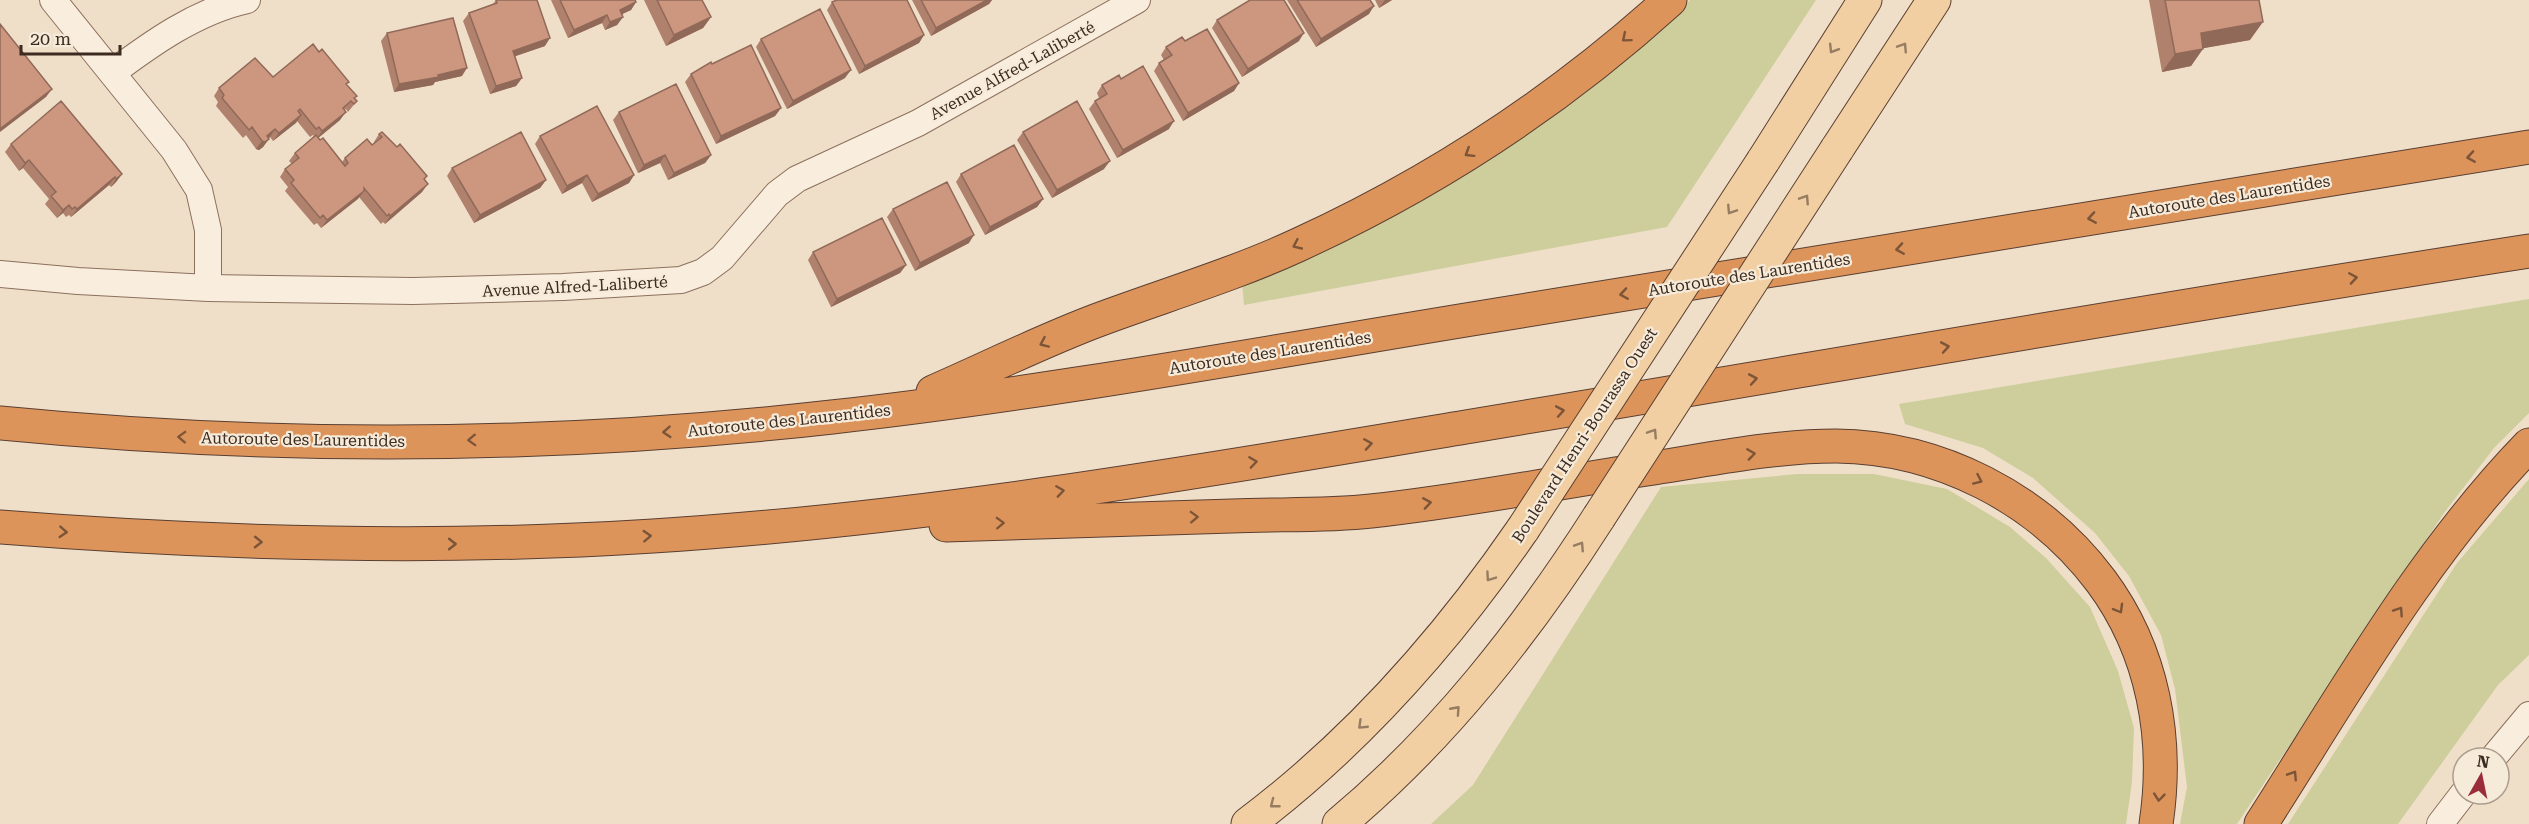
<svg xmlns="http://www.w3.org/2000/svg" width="2529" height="824" font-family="'Roboto Serif',serif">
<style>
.green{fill:#cecd9c}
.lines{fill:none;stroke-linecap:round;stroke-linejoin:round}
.street-casing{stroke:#8c705d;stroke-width:28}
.primary-casing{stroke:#5a3f31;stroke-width:35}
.highway-casing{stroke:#5a3f31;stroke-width:35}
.street{stroke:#f9eddd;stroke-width:26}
.primary{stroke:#f1cfa2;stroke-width:33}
.highway{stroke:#dd945b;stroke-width:33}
.primary-bridge-casing{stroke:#5a3f31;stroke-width:35;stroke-linecap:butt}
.primary-bridge{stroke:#f1cfa2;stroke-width:33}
.wall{fill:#b0816d}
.shaded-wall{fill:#906959}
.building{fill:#cd967f;stroke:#906959;stroke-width:1.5}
.oneway{stroke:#7c5538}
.oneway2{stroke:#967d62}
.labels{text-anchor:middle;stroke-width:4.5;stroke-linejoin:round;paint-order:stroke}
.street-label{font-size:16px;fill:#3c2b21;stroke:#f6ead9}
</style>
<rect width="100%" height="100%" fill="#efdfc9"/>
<!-- green -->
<path class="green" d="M 1690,0 L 1816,0 L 1667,227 L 1244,305 L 1242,282 L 1679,12 Z
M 2529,299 L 2529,413 L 2494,448 L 2444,513 L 2237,824 L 2180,824 L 2187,787 L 2175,689 L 2161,635 L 2129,576 L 2095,533 L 2033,478 L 1983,448 L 1905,424 L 1899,404 Z
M 1797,474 L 1874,474 L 1947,489 L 2010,527 L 2046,558 L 2090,607 L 2118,671 L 2134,728 L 2132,782 L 2126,824 L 1431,824 L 1473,785 L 1661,487 Z
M 2529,479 L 2529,655 L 2498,685 L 2398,824 L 2288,824 L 2457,563 Z"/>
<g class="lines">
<defs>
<path id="street" d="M 53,0 L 174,150 L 199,190 L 208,230 L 208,288
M 112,73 C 152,43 197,11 247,0
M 0,274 L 78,281 L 208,288 L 413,291 L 563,287 L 681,280 L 703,272 L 722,258 L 777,194 L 797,179 L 918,123 L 1137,0
M 2493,758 L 2529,715
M 2440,824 L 2463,794"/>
<path id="primary" d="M 1837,149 L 1934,0
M 1763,161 L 1865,0
M 1248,824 C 1357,742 1446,641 1523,529
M 1339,824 C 1443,737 1526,631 1599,517"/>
<path id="highway" d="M 933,392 C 988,368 1042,341 1098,320 C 1165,295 1233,275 1298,245 C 1433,183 1560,100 1670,0
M 0,423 C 276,450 557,448 832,417 C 1048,393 1264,353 1478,318 C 1829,261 2179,204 2529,147
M 946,525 C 1041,522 1136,519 1232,516 C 1278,514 1325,516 1371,511 C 1466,501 1560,482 1654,468 C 1713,459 1775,446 1836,446 C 1939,447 2039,498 2101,581 C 2153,651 2169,738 2156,824
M 0,527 C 218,544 435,550 653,536 C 925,519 1198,472 1466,427 C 1821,368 2174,306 2529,251
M 2261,824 C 2343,696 2423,554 2529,445"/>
</defs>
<!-- street casing -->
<use href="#street" class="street-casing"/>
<!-- primary casing -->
<use href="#primary" class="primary-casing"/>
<!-- highway casing -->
<use href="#highway" class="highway-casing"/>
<!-- street -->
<use href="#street" class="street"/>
<!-- primary -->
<use href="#primary" class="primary"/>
<!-- highway -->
<use href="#highway" class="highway"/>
<defs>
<path id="primary-bridge" d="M 1599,517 L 1837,149
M 1523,529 L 1763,161"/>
</defs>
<!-- primary-bridge casing -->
<use href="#primary-bridge" class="primary-bridge-casing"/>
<!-- primary-bridge -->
<use href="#primary-bridge" class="primary-bridge"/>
</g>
<!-- wall -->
<path class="wall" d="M 496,0 L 545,46 L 515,56 L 522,78 L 516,86 L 490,94 L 463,21 L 469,13 L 493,4 Z
M 551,0 L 635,0 L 636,2 L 631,10 L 622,14 L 623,17 L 617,25 L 605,30 L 602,23 L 568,38 Z
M 644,0 L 702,0 L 711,17 L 703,28 L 666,46 Z
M 912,0 L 992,0 L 989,4 L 931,36 Z
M 1287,0 L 1370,0 L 1369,14 L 1316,47 Z
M 1375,0 L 1392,0 L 1379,8 Z
M 2149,0 L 2259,0 L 2250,40 L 2203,48 L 2191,66 L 2162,72 Z
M 832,2 L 924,35 L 919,43 L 859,74 L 827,10 Z
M 1217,20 L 1299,41 L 1242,77 L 1212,28 Z
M 387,33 L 462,76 L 435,82 L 433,85 L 394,92 L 381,41 Z
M 761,39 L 845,78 L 787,109 L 756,47 Z
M 1185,41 L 1239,83 L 1234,91 L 1183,121 L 1154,71 L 1159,63 L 1164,60 L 1161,55 L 1166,47 Z
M 712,64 L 781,108 L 775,116 L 716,144 L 685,82 L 691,74 Z
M 273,77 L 347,85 L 357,101 L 348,112 L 346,109 L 344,110 L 340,120 L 318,138 L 342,162 L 345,158 L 372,145 L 374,143 L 374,142 L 379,134 L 424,180 L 422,192 L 385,224 L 383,222 L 381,224 L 359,197 L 321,228 L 317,223 L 314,225 L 285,191 L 288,187 L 280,177 L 285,169 L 292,164 L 289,161 L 295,153 L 314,136 L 313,135 L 310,137 L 297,121 L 273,141 L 270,137 L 263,147 L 259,150 L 256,149 L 246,135 L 243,138 L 216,106 L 218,102 L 214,96 L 219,88 Z
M 1121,79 L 1169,129 L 1117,158 L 1089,109 L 1095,101 L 1099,98 L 1097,93 L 1102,85 Z
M 619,112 L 711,155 L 705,163 L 668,180 L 660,163 L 638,173 L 613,120 Z
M 1023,132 L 1104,169 L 1052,198 L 1017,140 Z
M 540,136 L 634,175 L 629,183 L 592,202 L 582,183 L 562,194 L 535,144 Z
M 11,144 L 122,174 L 116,182 L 111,187 L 109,185 L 71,217 L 69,215 L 66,217 L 63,213 L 57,218 L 45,204 L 49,199 L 23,168 L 19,171 L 5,152 Z
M 452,168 L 546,180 L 540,188 L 474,223 L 447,176 Z
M 961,174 L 1043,199 L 1037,207 L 985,235 L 956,182 Z
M 893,209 L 969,243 L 915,271 L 887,217 Z
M 813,252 L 906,265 L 900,273 L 831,307 L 808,260 Z"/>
<!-- shaded-wall -->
<path class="shaded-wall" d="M 987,0 L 992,0 L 989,4 L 931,36 L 936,28 Z
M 1385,0 L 1392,0 L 1379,8 Z
M 636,2 L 631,10 L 614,18 L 620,10 Z
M 1374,6 L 1369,14 L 1316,47 L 1321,39 Z
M 607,15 L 602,23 L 568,38 L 574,30 Z
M 623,17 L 617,25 L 605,30 L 610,22 Z
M 711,17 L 703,28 L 666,46 L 674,35 Z
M 2263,22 L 2250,40 L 2188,51 L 2201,33 Z
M 1304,33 L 1299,41 L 1242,77 L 1248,69 Z
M 924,35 L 919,43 L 859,74 L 865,66 Z
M 550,38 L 545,46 L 507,59 L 513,51 Z
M 2203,49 L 2191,66 L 2162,72 L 2175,54 Z
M 467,68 L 462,76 L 435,82 L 433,85 L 394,92 L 399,84 Z
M 851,70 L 845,78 L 787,109 L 793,101 Z
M 522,78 L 516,86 L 490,94 L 496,86 Z
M 1239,83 L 1234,91 L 1183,121 L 1188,113 Z
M 52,89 L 46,97 L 0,132 L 0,129 Z
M 781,108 L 775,116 L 716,144 L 721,136 Z
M 346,112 L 340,120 L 317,139 L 322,131 Z
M 301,115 L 296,123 L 273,141 L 279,133 Z
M 1174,121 L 1169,129 L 1117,158 L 1123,150 Z
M 275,129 L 270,137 L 264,142 L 269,139 L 263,147 L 259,150 L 256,149 L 262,141 Z
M 665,155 L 660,163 L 638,173 L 644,165 Z
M 711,155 L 705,163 L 668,180 L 674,173 Z
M 29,160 L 23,168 L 19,171 L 25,163 Z
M 1110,161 L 1104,169 L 1052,198 L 1057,190 Z
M 122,174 L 116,182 L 111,187 L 116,179 Z
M 587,175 L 582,183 L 562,194 L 567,186 Z
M 634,175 L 629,183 L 592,202 L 598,194 Z
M 115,177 L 109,185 L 71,217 L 77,209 Z
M 546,180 L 540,188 L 474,223 L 480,215 Z
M 428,184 L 422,192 L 385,224 L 390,216 Z
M 364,191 L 358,199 L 321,228 L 327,220 Z
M 1043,199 L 1037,207 L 985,235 L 990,227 Z
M 69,205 L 63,213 L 57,218 L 63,210 Z
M 974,235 L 969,243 L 915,271 L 920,263 Z
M 906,265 L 900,273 L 831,307 L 837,299 Z"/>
<!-- building -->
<path class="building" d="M 496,0 L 537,0 L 550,38 L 513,51 L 522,78 L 496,86 L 469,13 L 497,3 Z
M 560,0 L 635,0 L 636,2 L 620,10 L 623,17 L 610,22 L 607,15 L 574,30 Z
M 657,0 L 702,0 L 711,17 L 674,35 Z
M 837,0 L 907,0 L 924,35 L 865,66 L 832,2 Z
M 921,0 L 987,0 L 936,28 Z
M 1250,0 L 1284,0 L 1304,33 L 1248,69 L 1217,20 Z
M 1297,0 L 1370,0 L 1374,6 L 1321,39 Z
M 2165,0 L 2259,0 L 2263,22 L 2201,33 L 2203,49 L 2175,54 Z
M 820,9 L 851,70 L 793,101 L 761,39 Z
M 453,18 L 467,68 L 438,75 L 439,77 L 399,84 L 387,33 Z
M 0,24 L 52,89 L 0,129 Z
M 1207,29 L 1239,83 L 1188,113 L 1159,63 L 1172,55 L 1166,47 L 1182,37 L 1185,41 Z
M 313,44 L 319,52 L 322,49 L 349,82 L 346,84 L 357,96 L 354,98 L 357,101 L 354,104 L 351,101 L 343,108 L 346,112 L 322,131 L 319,127 L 316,129 L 300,109 L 298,111 L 301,115 L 279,133 L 275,129 L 267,136 L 269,139 L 265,142 L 262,141 L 252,127 L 249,130 L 222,98 L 224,95 L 219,88 L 255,58 L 273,77 Z
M 751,45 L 781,108 L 721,136 L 691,74 L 711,62 L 712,64 Z
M 1143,66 L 1174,121 L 1123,150 L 1095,101 L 1107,94 L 1102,85 L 1119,75 L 1121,79 Z
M 676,84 L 711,155 L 674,173 L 665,155 L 644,165 L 619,112 Z
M 61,101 L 122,174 L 116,179 L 115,177 L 77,209 L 75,207 L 72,209 L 69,205 L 63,210 L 51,196 L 56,192 L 29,160 L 25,163 L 11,144 Z
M 1077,101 L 1110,161 L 1057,190 L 1023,132 Z
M 597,106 L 634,175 L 598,194 L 587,175 L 567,186 L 540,136 Z
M 382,132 L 397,147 L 400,144 L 427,176 L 424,179 L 428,184 L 390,216 L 389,214 L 387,216 L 364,188 L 364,191 L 327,220 L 323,215 L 320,218 L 291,183 L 294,180 L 285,169 L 299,158 L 295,153 L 316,135 L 320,140 L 323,138 L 345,166 L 348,163 L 345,158 L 367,139 L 372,145 L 382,137 L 379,134 Z
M 521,132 L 546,180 L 480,215 L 452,168 Z
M 1014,145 L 1043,199 L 990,227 L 961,174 Z
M 947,182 L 974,235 L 920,263 L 893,209 Z
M 882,218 L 906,265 L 837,299 L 813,252 Z"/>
<!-- one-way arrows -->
<defs><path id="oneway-chevron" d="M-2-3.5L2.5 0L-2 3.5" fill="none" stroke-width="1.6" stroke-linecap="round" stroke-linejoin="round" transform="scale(1.5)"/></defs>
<g class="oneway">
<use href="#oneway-chevron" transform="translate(1626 38) rotate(140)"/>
<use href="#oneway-chevron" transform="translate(1469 153) rotate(148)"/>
<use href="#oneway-chevron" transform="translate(2471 157) rotate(171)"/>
<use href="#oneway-chevron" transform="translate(2092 218) rotate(171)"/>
<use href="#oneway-chevron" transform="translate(1297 245) rotate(155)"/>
<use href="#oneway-chevron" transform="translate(1900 249) rotate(171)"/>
<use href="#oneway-chevron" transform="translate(2353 278) rotate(-9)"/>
<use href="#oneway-chevron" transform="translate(1624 294) rotate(171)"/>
<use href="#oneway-chevron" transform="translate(1044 343) rotate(156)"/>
<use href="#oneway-chevron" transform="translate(1945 347) rotate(-10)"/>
<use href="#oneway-chevron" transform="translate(1753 379) rotate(-10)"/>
<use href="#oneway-chevron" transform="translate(1560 411) rotate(-10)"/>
<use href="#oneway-chevron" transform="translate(667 432) rotate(176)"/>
<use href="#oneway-chevron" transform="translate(182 437) rotate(-178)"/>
<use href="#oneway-chevron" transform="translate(472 440) rotate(178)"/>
<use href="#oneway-chevron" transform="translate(1368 444) rotate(-9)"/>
<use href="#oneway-chevron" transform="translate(1751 454) rotate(-8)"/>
<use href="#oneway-chevron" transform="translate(1253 462) rotate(-8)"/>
<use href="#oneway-chevron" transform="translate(1978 480) rotate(24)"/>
<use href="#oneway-chevron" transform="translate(1060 491) rotate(-8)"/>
<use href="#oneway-chevron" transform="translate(1427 503) rotate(-9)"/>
<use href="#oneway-chevron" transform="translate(1194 517) rotate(-2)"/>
<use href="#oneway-chevron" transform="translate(1000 523) rotate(-2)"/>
<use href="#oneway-chevron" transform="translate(63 532) rotate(4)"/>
<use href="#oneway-chevron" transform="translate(647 536) rotate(-3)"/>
<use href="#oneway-chevron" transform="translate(258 542) rotate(1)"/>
<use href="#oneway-chevron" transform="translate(452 544)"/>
<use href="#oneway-chevron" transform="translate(2119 609) rotate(60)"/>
<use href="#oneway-chevron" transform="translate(2399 611) rotate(-56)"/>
<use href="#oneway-chevron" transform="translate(2293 775) rotate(-57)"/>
<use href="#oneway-chevron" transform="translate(2159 797) rotate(96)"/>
</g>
<g class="oneway2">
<use href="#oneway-chevron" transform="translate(1903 47) rotate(-57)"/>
<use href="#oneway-chevron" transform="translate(1833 49) rotate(122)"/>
<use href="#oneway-chevron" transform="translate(1805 199) rotate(-57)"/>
<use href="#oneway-chevron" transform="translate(1731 210) rotate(123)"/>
<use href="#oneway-chevron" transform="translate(1653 433) rotate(-57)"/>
<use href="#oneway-chevron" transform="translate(1580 546) rotate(-57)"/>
<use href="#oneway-chevron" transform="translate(1490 577) rotate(125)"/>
<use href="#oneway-chevron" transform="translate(1456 710) rotate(-48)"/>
<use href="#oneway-chevron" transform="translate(1362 725) rotate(136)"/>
<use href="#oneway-chevron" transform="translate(1274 804) rotate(142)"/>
</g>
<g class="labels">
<!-- street labels -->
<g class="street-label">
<text transform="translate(1012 70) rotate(-29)" y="6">Avenue Alfred-Laliberté</text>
<text transform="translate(2229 196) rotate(-9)" y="6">Autoroute des Laurentides</text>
<text transform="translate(1749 274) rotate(-9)" y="6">Autoroute des Laurentides</text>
<text transform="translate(575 286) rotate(-3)" y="6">Avenue Alfred-Laliberté</text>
<text transform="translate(1270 352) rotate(-9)" y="6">Autoroute des Laurentides</text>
<text transform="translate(789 420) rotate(-6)" y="6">Autoroute des Laurentides</text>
<text transform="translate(1584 435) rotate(-57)" y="6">Boulevard Henri-Bourassa Ouest</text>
<text transform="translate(303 439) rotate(1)" y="6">Autoroute des Laurentides</text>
</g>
</g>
<!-- north arrow -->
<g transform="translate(2481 776) rotate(9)"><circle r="28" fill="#f6ead9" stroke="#ac9e8f" stroke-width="1.5"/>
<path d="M0-4.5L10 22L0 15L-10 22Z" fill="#9b2d3b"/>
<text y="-9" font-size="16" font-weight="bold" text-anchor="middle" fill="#3c2b21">N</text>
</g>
<!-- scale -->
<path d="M21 45v9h99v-9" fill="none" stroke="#3c2b21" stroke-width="3"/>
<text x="30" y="45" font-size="18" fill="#3c2b21" stroke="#f6ead9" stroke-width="4.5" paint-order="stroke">20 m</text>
</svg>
